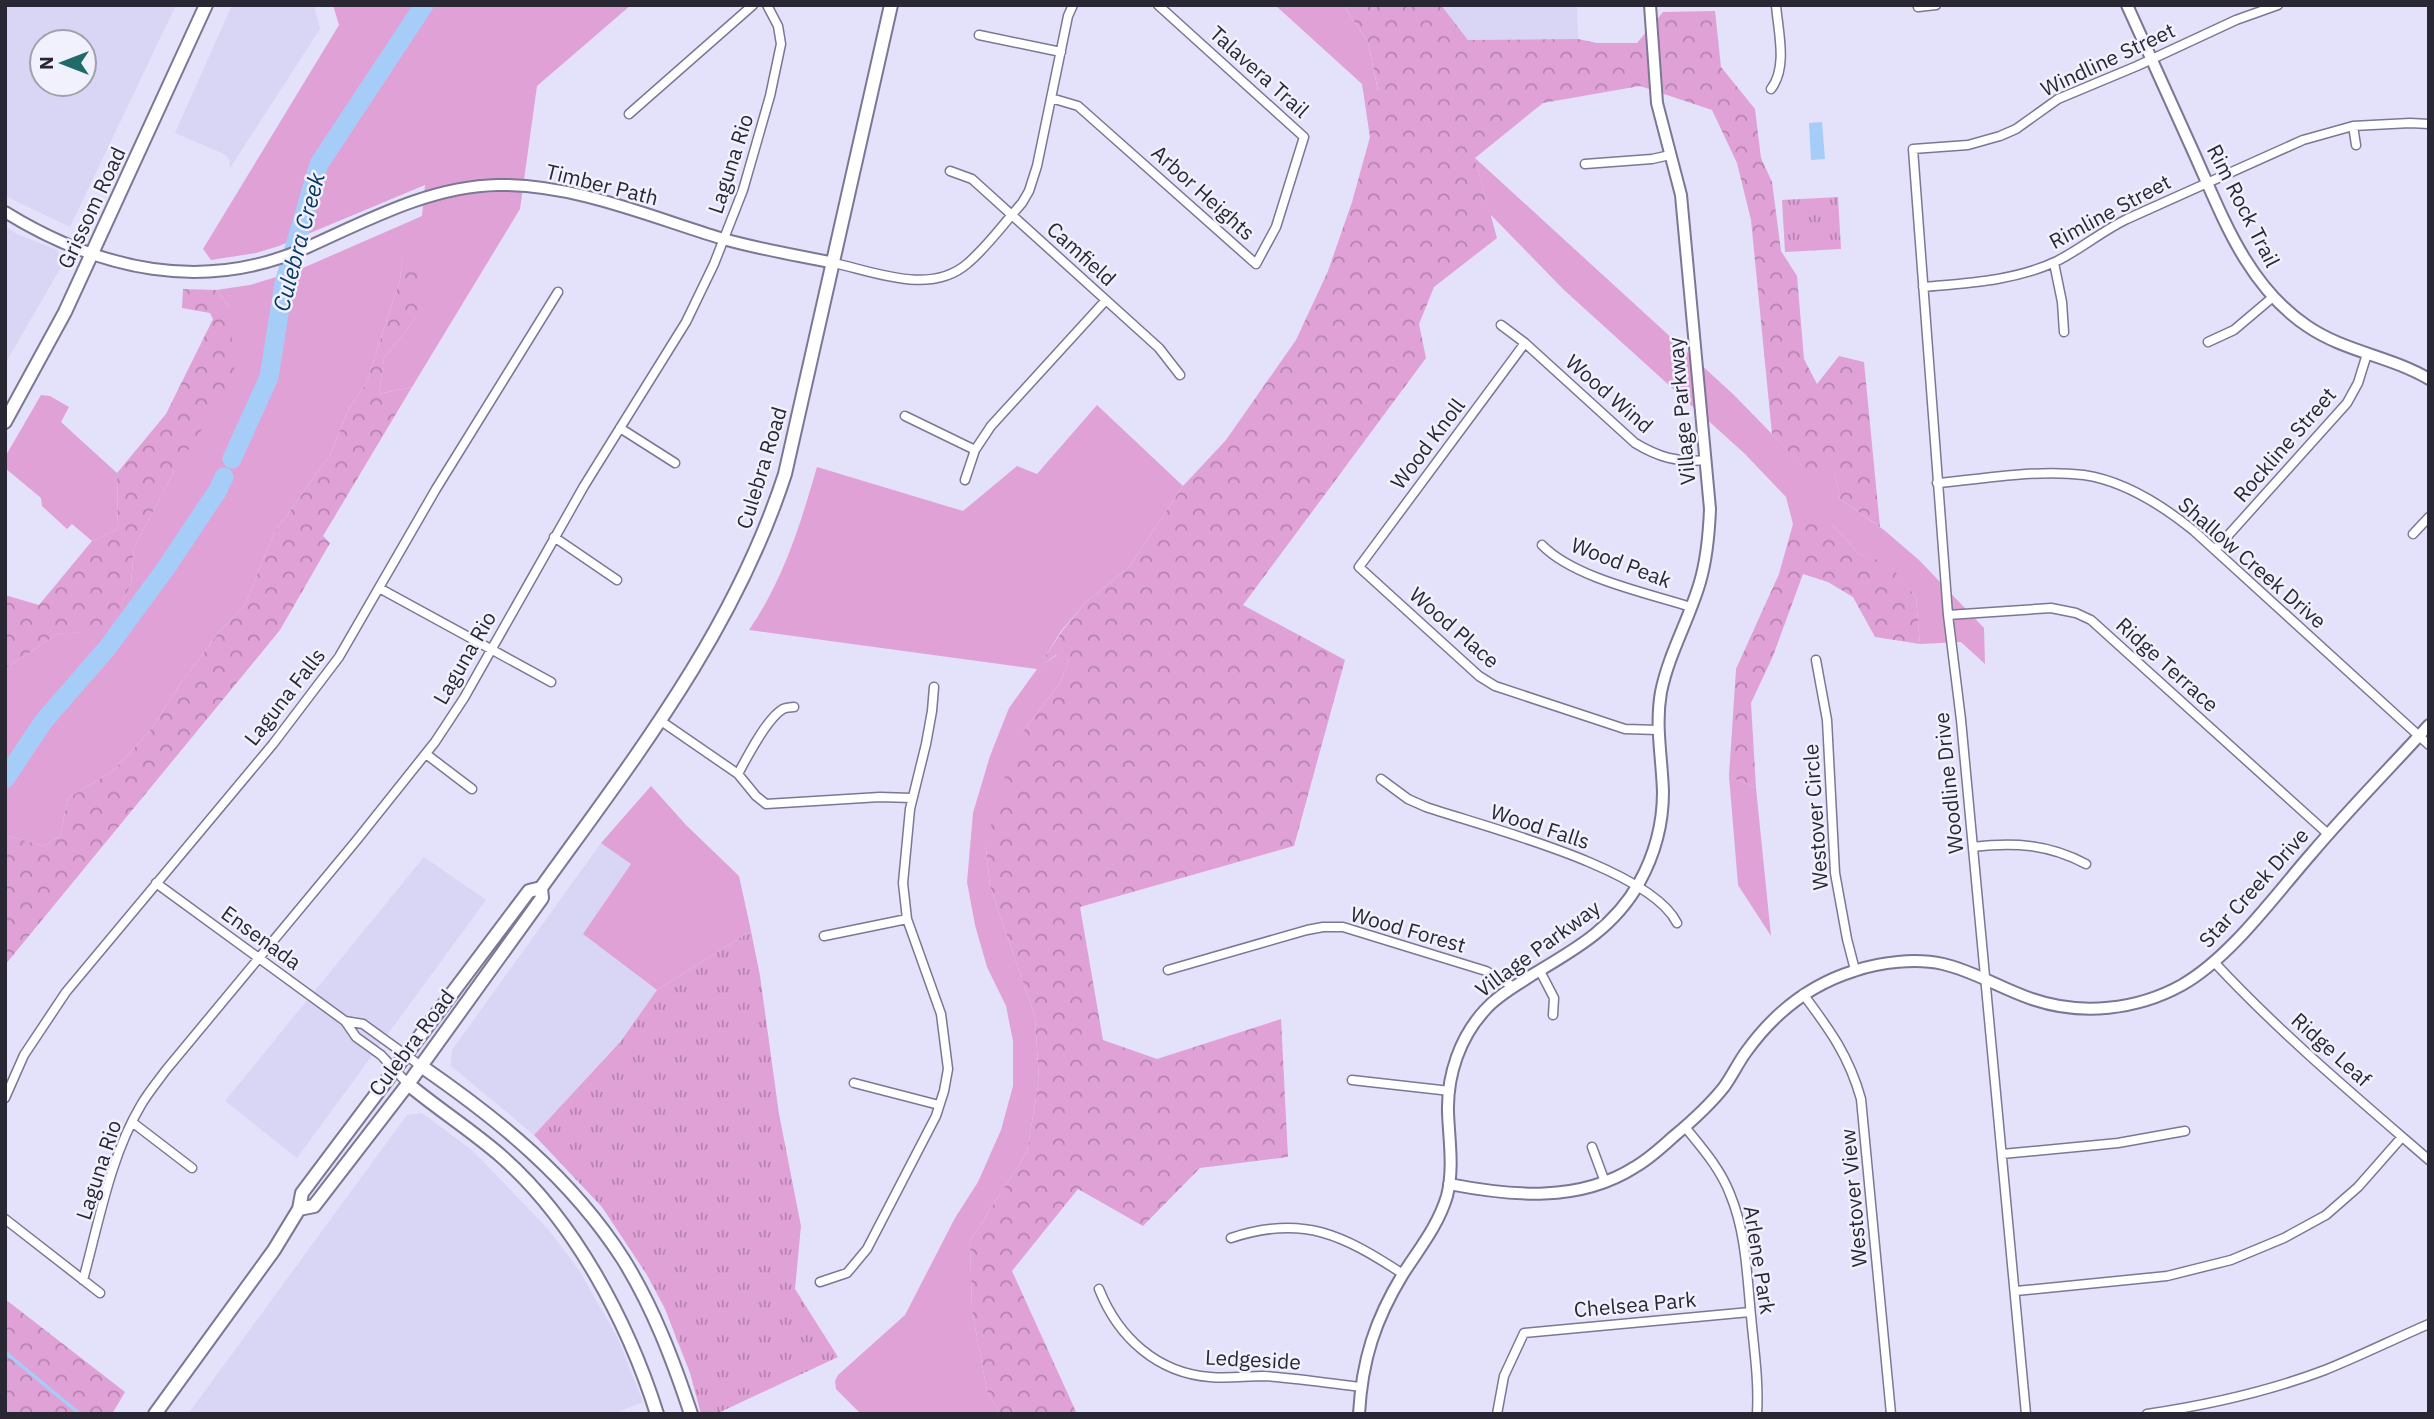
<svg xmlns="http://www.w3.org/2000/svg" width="2434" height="1419" font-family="'IBM Plex Sans',sans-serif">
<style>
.built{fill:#d9d5f5;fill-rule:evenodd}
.green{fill:#e0a1d7}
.forest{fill:url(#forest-crowns)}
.park{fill:url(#park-tufts)}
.water{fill:#a6cdf8}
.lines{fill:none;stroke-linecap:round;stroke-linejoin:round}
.stream{stroke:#a6cdf8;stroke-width:3.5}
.river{stroke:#a6cdf8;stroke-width:19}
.minor-casing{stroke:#7b7794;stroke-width:11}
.tertiary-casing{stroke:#7b7794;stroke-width:14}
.secondary-casing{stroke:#7b7794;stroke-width:16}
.primary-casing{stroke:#7b7794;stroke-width:16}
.minor{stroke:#fff;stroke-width:8}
.tertiary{stroke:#fff;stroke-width:10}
.secondary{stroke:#fff;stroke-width:12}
.primary{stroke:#fff;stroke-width:12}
.labels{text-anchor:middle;stroke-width:5;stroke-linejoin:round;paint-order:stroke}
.street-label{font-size:21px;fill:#292733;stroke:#f1f0fd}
.water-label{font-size:23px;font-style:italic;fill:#073865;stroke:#f1f0fd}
</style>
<defs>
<pattern id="forest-crowns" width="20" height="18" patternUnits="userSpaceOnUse" patternTransform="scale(1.75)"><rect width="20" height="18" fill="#e0a1d7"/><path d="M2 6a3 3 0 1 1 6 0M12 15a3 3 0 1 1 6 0" fill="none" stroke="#b683af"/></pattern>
<pattern id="park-tufts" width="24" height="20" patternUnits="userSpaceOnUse" patternTransform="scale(1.75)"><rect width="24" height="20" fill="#e0a1d7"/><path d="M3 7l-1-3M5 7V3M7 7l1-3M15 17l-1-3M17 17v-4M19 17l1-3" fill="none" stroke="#b683af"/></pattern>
</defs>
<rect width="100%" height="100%" fill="#e4e1fb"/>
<!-- built -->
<path class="built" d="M 5,5 L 176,5 L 70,227 L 5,196 ZM 84,42 L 84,84 L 42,84 L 42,42 Z
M 232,5 L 314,5 L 320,29 L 230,168 L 229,159 L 224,154 L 175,133 Z
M 1441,5 L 1577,5 L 1578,39 L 1468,40 Z
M 5,226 L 17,234 L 57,250 L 63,264 L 5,364 Z
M 601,843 L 632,863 L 583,934 L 657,990 L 620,1041 L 534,1135 L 451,1066 L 452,1050 Z
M 424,857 L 486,900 L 297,1158 L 225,1101 Z
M 422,1113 L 473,1151 L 548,1229 L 579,1270 L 618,1339 L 643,1402 L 613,1414 L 188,1414 L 407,1115 Z"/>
<!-- green -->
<path class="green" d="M 333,5 L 631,5 L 537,86 L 520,209 L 412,387 L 379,394 L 384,358 L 416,318 L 403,254 L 400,280 L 366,384 L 349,408 L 330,455 L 274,533 L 245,605 L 220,631 L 181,683 L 149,732 L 113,771 L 68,798 L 60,836 L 44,846 L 5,835 L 5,669 L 57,634 L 109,629 L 131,584 L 134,548 L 174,471 L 230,307 L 216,290 L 250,285 L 296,271 L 422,216 L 425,185 L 279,246 L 256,253 L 211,260 L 203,249 L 339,25 Z
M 1275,5 L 1343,5 L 1368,42 L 1378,91 L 1362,84 Z
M 1475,158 L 1734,395 L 1808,471 L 1834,469 L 1840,499 L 1884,530 L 1919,560 L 1984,628 L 1985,664 L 1961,642 L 1920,644 L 1916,597 L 1888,564 L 1859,554 L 1832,524 L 1793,524 L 1786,497 L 1745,454 L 1564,290 L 1490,214 Z
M 41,395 L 50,396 L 69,407 L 61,422 L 117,473 L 118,529 L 92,541 L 72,524 L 67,529 L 42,506 L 41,498 L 5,468 L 5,457 Z
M 1097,405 L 1183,486 L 1129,567 L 1086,602 L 1061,631 L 1039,667 L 1057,655 L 1069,661 L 1060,683 L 1024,730 L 986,847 L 990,886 L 1035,1017 L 1039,1080 L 1027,1152 L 970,1241 L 972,1310 L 987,1391 L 1000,1414 L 861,1414 L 836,1389 L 835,1381 L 838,1375 L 905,1315 L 955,1218 L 978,1182 L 1001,1130 L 1013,1086 L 1013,1041 L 1006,1006 L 987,967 L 975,925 L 967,882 L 973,813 L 990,756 L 1009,708 L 1037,669 L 749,630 C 784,579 800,525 817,467 L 963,511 L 1017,466 L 1037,474 Z
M 1729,776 L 1756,788 L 1771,936 L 1738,885 Z
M 651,786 L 686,825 L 739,876 L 751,931 L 657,990 L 583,934 L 631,864 L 601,843 Z"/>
<!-- forest -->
<path class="forest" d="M 1343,5 L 1441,5 L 1468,40 L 1578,39 L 1597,43 L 1637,43 L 1663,12 L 1715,11 L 1721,67 L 1755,109 L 1761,158 L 1772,182 L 1781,251 L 1797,276 L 1804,359 L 1817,384 L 1839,356 L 1864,362 L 1880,527 L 1840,499 L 1834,470 L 1808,472 L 1772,434 L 1751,220 L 1737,163 L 1712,110 L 1640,86 L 1543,103 L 1475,158 L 1497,238 L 1434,287 L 1419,324 L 1426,358 L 1243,605 L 1345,660 L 1294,846 L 1080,907 L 1103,1040 L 1157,1059 L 1281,1019 L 1288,1157 L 1200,1168 L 1143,1226 L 1078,1189 L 1012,1271 L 1077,1414 L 1000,1414 L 987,1391 L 972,1310 L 970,1241 L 1027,1152 L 1039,1080 L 1035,1017 L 990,886 L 986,847 L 998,793 L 1024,730 L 1060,683 L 1069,661 L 1056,655 L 1037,669 L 1062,631 L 1086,602 L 1129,567 L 1183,486 L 1226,440 L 1296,340 L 1328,271 L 1352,202 L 1370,137 L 1362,84 L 1378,90 L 1368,42 Z
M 403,253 L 426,275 L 416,318 L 384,358 L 379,394 L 412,387 L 323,536 L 330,543 L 280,630 L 5,965 L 5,835 L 44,846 L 60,836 L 68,798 L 113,771 L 149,732 L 181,683 L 220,631 L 245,605 L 274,533 L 330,455 L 349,408 L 366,384 L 400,280 Z
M 183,289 L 216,290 L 230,307 L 235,380 L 174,471 L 134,548 L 131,584 L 109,630 L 57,634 L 5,669 L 5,595 L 39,605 L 92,541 L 118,529 L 117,473 L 166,414 L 213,319 L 210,313 L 182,308 Z
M 1793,524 L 1832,524 L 1859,554 L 1888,563 L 1916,597 L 1920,644 L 1875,637 L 1853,597 L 1828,582 L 1803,574 L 1773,656 L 1751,703 L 1756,788 L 1729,776 L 1736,669 L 1779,574 Z
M 5,1299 L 125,1392 L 112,1414 L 5,1414 Z"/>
<!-- park -->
<path class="park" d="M 1838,197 L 1841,249 L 1785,252 L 1782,200 Z
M 751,931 L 760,976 L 779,1114 L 801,1226 L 795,1289 L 838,1357 L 716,1414 L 701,1414 L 690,1373 L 665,1309 L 647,1275 L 602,1207 L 534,1135 L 620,1042 L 657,990 Z"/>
<!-- water -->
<path class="water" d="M 1822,122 L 1825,159 L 1811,160 L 1809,123 Z"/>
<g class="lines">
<!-- stream -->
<path class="stream" d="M 5,1352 L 80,1414"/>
<!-- river -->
<path class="river" d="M 232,459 L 269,377 L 284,283 L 319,164 L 424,5
M 5,779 L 43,722 L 108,647 L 166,568 L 218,490 L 224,477"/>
<defs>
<path id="minor" d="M 1918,7 L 1936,5
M 979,35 L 1061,52
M 1771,89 C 1788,67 1778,31 1776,5
M 1051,98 L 1078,106 L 1256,264 L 1276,227 L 1304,137 L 1158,5
M 629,114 L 753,5
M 2353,126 L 2356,145
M 1585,164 L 1652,159 L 1670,155
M 950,171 L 972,179 L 1159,348 L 1180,375
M 834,263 C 875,272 931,296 968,263 C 988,246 1005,222 1022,203 L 1029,191 L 1037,166 L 1068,16 L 1073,5
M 2054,263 L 2062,302 L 2064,332
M 1923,287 C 1968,283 2015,281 2057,261 C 2081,249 2102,231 2127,219 L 2303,140 L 2353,126 L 2410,123 L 2429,124
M 1501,325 L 1525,343 L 1635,443 C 1658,457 1678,463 1706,460
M 2208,342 L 2234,330 L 2273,297
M 1525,343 L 1359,567 L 1479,676 L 1495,686 L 1625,729 L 1658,730
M 905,416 L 975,450
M 620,428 L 675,463
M 965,480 L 975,450 L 991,426 L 1106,300
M 1937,483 C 1985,479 2036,469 2084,475 C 2125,481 2162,505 2194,531 L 2429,745
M 2413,534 L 2429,517
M 554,537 L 617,580
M 1542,545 C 1574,578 1647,593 1691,607
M 2215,550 L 2347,403 L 2358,383 L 2367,354
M 379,588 L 551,682
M 1948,615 L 2051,608 L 2076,613 L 2091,620 L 2328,834
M 1816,660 L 1827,720 L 1835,873 L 1847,939 L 1855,970
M 661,721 L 738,774 L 756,796 L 766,804 L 880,797 L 912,798
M 426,754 L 472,789
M 738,774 C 747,757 767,718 783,709 C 784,708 792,707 794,707
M 1381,779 L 1408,799 L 1426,807 C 1485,827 1650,868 1677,923
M 1973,847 C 2014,842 2048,844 2086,864
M 156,883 L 345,1021 L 356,1037 L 381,1055 L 408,1084
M 824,936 L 907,919
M 2214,962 C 2280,1033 2355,1096 2429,1160
M 1168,970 L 1307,930 L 1323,927 L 1343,927 L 1486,971 L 1514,987
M 1540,971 L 1554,998 L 1553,1015
M 1803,994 C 1830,1030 1849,1056 1861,1099 L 1891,1414
M 345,1021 L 363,1024 L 421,1066
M 1352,1080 L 1450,1091
M 854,1083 L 939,1105
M 5,1098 L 24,1055 L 66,992 L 273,744 L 339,657 L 436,489 L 558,292
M 132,1122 L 192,1168
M 1685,1127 C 1702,1148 1720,1168 1730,1194 C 1746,1232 1747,1276 1751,1316 C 1754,1349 1759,1381 1757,1414
M 1592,1147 L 1605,1182
M 2002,1154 L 2118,1143 L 2185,1131
M 5,1219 L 100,1293
M 1231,1238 C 1303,1214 1343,1235 1403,1274
M 83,1280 C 99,1222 110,1157 141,1105 C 148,1093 158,1081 166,1070 L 356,841 L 435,742 L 464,698 L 584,486 L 686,322 L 714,264 L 743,190 L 770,96 L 781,44 L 778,26 L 767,5
M 820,1282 L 847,1273 L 867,1249 L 936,1116 L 944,1091 L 948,1069 L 941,1014 L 907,919 L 903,883 L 910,809 L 926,744 L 932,711 L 934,687
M 1099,1289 C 1118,1337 1157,1373 1210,1377 C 1228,1379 1246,1376 1264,1376 C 1296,1378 1328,1383 1360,1387
M 2016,1291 L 2167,1276 L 2231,1260 L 2284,1238 L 2326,1215 L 2358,1187 L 2402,1137
M 1497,1414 L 1504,1376 L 1524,1333 L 1750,1312
M 2026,1414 L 1961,720 L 1948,615 L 1913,149 L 1968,145 L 2000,136 L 2016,129 L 2058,99 L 2137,66 L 2236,20 L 2278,5
M 2147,1414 C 2208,1405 2267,1392 2325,1370 C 2360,1356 2394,1339 2429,1324"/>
<path id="tertiary" d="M 2127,5 C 2149,54 2171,102 2193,151 C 2222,215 2246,285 2307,326 C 2345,352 2390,356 2429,379
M 5,212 C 99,270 204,294 308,247 C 368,220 431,186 498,185 C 574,184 648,216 720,238 C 757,249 796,255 834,263
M 1449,1184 C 1511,1196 1579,1203 1635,1167 C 1649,1159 1661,1148 1673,1137 C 1691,1122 1709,1106 1724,1087 C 1732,1076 1738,1063 1746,1052 C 1774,1013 1809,985 1854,971 C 1880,962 1916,958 1943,964 C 1974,971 2002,989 2032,999 C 2081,1016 2137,1010 2182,985 C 2231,957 2275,895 2312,853 C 2349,809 2390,768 2429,725
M 1359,1414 C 1362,1360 1375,1320 1403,1274 C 1419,1249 1438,1226 1447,1196 C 1454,1168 1449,1140 1448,1112 C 1447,1075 1460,1037 1485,1010 C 1498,995 1516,986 1532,975 C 1574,950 1614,928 1639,883 C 1654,856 1663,824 1663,792 C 1662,758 1655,726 1661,692 C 1669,653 1689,620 1700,582 C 1707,558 1709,534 1710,509 L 1681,195 L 1657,103 L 1650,5"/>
<path id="secondary" d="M 421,1066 C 498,1119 571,1178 623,1259 C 653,1307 673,1360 691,1414
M 408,1084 C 438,1109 471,1130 501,1156 C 574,1220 628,1322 657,1414
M 299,1209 L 314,1206 L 408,1084 L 542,898 L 541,888 C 636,756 734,631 785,474 L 891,5
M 155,1414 L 274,1250 L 299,1209 L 302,1193 L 529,891 L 541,888"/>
<path id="primary" d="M 5,422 L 65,312 L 206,5"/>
</defs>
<!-- minor casing -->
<use href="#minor" class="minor-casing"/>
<!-- tertiary casing -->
<use href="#tertiary" class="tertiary-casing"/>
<!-- secondary casing -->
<use href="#secondary" class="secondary-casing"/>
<!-- primary casing -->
<use href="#primary" class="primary-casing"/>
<!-- minor -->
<use href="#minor" class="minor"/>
<!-- tertiary -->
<use href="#tertiary" class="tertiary"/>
<!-- secondary -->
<use href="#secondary" class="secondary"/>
<!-- primary -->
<use href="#primary" class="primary"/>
</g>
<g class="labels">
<!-- street labels -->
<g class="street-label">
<text transform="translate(2108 60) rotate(-25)" y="7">Windline Street</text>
<text transform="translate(1259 72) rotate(42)" y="7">Talavera Trail</text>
<text transform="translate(731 164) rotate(-72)" y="7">Laguna Rio</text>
<text transform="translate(602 185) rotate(14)" y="7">Timber Path</text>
<text transform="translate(1203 193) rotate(42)" y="7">Arbor Heights</text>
<text transform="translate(2243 206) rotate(63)" y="7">Rim Rock Trail</text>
<text transform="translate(92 208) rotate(-65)" y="7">Grissom Road</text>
<text transform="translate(2110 212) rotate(-28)" y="7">Rimline Street</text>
<text transform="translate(1081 254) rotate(42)" y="7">Camfield</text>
<text transform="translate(1609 394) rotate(41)" y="7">Wood Wind</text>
<text transform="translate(1682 411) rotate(-95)" y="7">Village Parkway</text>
<text transform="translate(1428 444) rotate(-53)" y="7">Wood Knoll</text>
<text transform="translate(2285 445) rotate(-49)" y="7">Rockline Street</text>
<text transform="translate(762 468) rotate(-73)" y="7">Culebra Road</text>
<text transform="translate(1621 563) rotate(21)" y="7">Wood Peak</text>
<text transform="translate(2252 563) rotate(41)" y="7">Shallow Creek Drive</text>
<text transform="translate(1454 628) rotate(41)" y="7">Wood Place</text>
<text transform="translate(465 658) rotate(-60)" y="7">Laguna Rio</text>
<text transform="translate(2167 665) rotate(42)" y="7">Ridge Terrace</text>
<text transform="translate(285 697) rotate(-52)" y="7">Laguna Falls</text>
<text transform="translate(1949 783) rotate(-96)" y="7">Woodline Drive</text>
<text transform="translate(1816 817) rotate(-94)" y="7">Westover Circle</text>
<text transform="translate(1540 827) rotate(18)" y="7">Wood Falls</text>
<text transform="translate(2254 888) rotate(-48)" y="7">Star Creek Drive</text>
<text transform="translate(1408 930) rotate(16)" y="7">Wood Forest</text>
<text transform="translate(261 938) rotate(36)" y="7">Ensenada</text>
<text transform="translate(1538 949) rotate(-36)" y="7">Village Parkway</text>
<text transform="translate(412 1043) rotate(-53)" y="7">Culebra Road</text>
<text transform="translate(2331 1050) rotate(42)" y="7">Ridge Leaf</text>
<text transform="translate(99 1170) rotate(-72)" y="7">Laguna Rio</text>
<text transform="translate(1854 1198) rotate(-95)" y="7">Westover View</text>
<text transform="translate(1759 1260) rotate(81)" y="7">Arlene Park</text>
<text transform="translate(1635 1305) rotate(-5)" y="7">Chelsea Park</text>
<text transform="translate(1253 1360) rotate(3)" y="7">Ledgeside</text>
</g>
<!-- water labels -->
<g class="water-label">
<text transform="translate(299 242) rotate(-75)" y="8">Culebra Creek</text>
</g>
</g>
<!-- border -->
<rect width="2434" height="1419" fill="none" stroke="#292733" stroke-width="14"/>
<!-- north arrow -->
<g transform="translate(63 63) rotate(270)"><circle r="33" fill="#f1f0fd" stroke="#a1a0ac" stroke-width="2"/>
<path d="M0-5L12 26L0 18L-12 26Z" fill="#206b68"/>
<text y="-10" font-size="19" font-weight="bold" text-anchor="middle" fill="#292733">N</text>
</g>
</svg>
